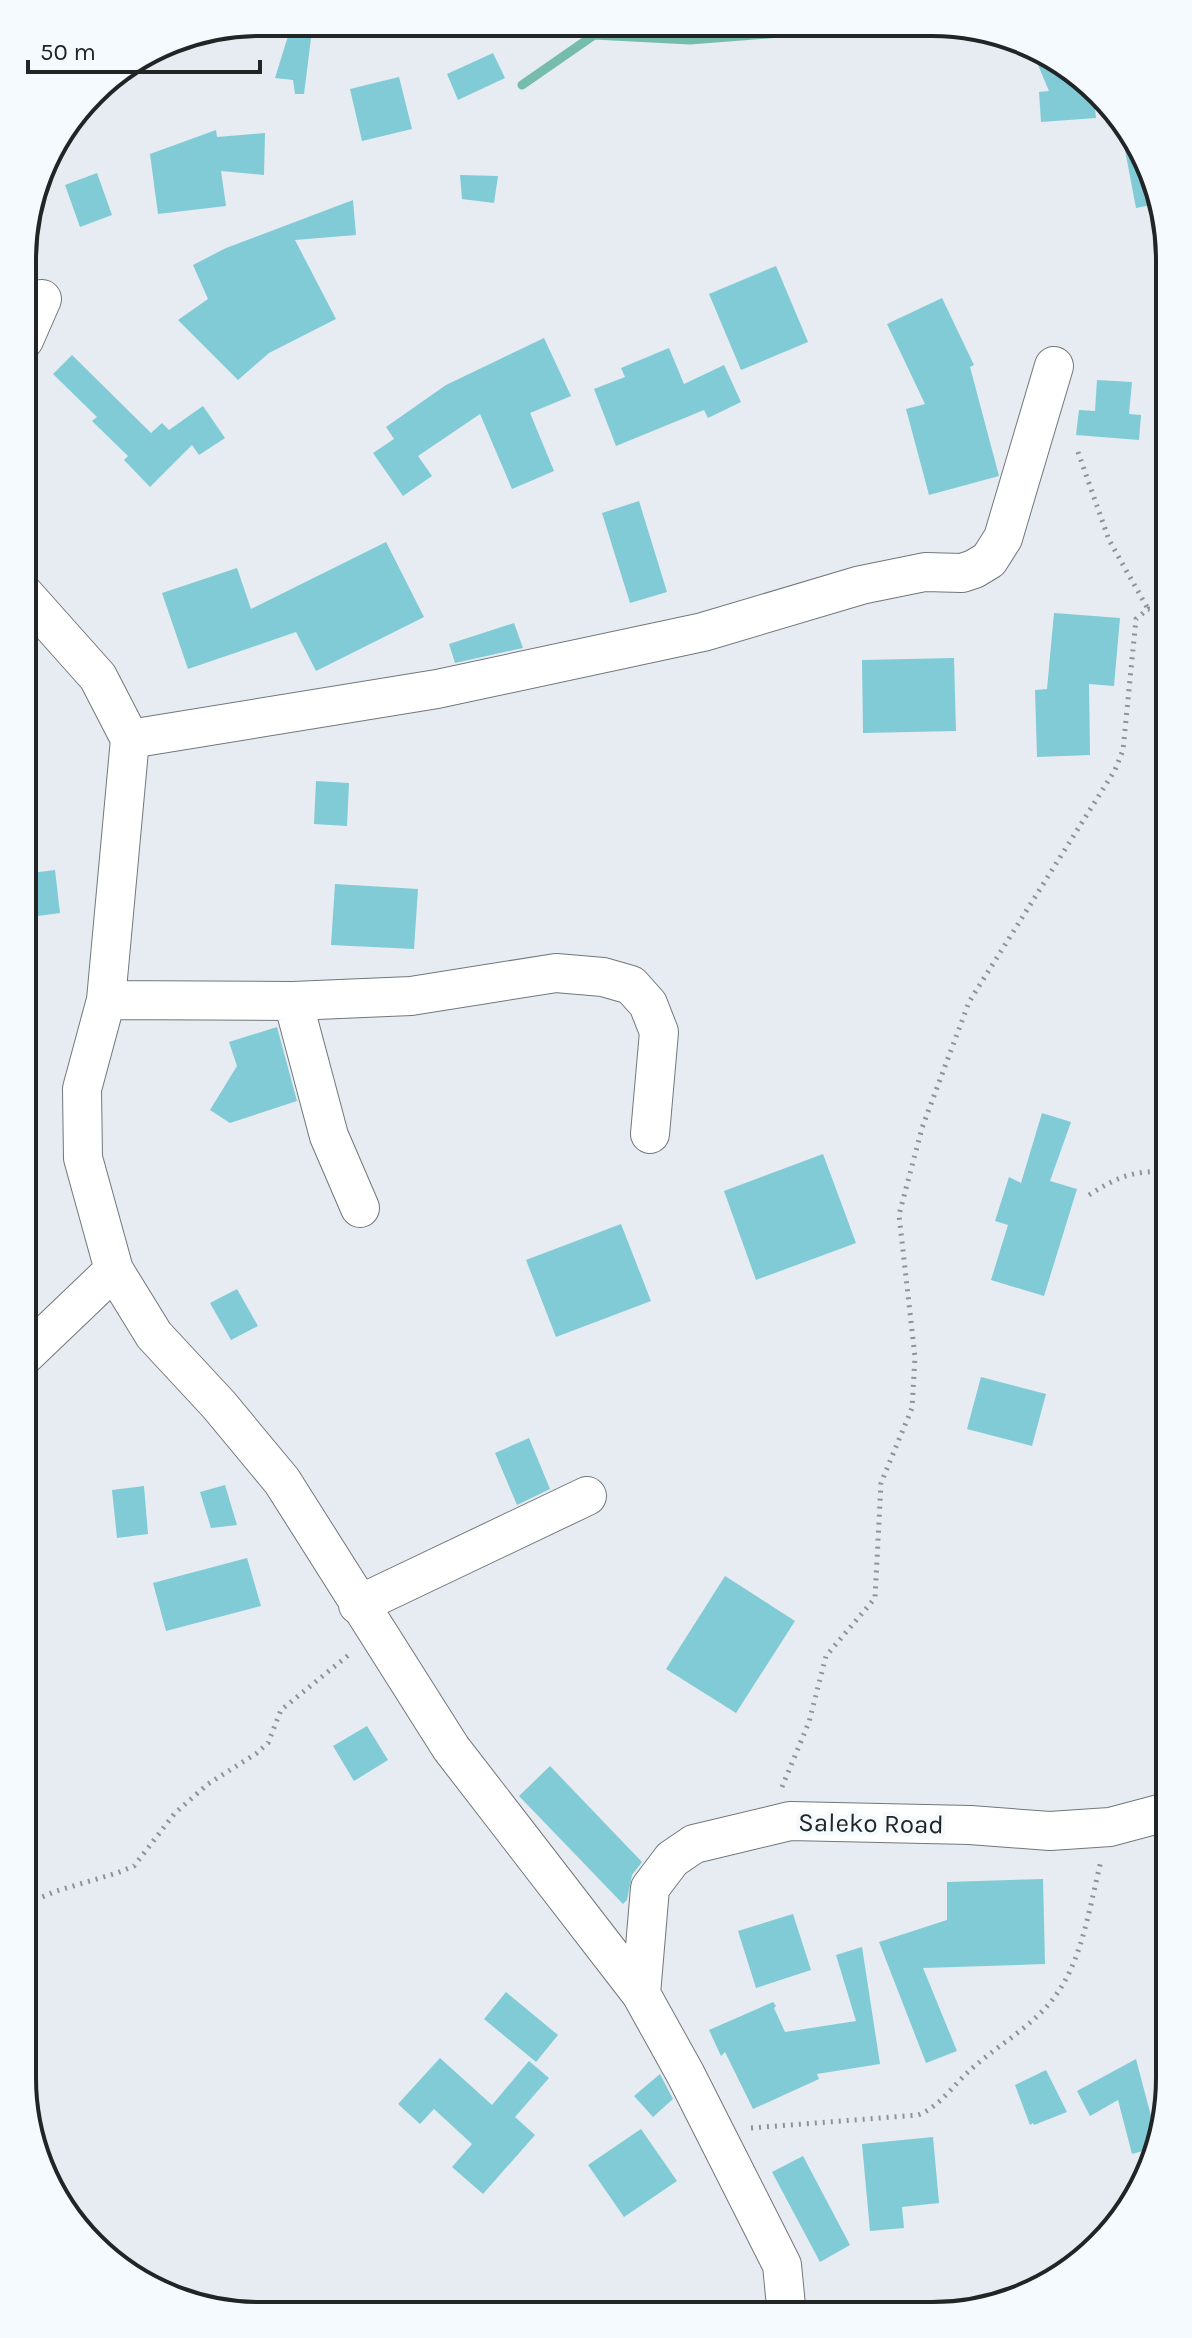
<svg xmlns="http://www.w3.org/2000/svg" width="1192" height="2338" font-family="Karla,sans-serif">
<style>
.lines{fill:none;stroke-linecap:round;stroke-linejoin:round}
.stream{stroke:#75bcac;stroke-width:9}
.building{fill:#81cbd6}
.minor-casing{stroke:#71777b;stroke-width:40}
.path{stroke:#8f9397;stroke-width:5;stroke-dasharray:2 6;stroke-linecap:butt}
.minor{stroke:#fff;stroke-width:38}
.labels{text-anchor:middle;stroke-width:8;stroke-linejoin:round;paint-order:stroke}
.street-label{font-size:26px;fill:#222526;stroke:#f4fafe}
.rim{fill:none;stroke:#222526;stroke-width:4}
</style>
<rect width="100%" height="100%" fill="#e6ecf1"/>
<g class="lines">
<!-- stream -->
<path class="stream" d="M 522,85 L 594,35 L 690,40 L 818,30 L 824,26"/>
</g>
<!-- building -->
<path class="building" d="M 286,22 L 313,22 L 304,94 L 295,94 L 293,80 L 275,78 L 288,36 Z
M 493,53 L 505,78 L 458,100 L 447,74 Z
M 1033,53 L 1089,81 L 1093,88 L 1096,118 L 1041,122 L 1039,92 L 1049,91 Z
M 399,77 L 412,129 L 362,141 L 350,89 Z
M 1121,129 L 1158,184 L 1161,203 L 1136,208 Z
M 216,130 L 217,137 L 265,133 L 264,175 L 221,171 L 226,206 L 158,214 L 150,154 Z
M 97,173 L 112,215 L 80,227 L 65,185 Z
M 460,175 L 498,176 L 494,203 L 462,199 Z
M 353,200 L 356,235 L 295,240 L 336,319 L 269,353 L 238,380 L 178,320 L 208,299 L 193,265 L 226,248 Z
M 776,266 L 808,342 L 741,370 L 709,294 Z
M 942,298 L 974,365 L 970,367 L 999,476 L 929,495 L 906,409 L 925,404 L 887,324 Z
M 544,338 L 571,396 L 530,413 L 554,471 L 512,489 L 480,414 L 418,456 L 432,476 L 403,496 L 373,453 L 394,439 L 386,427 L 446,385 Z
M 669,348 L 684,384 L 724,365 L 741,402 L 708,418 L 704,410 L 616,446 L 594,389 L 625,377 L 621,368 Z
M 72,355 L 151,433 L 162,423 L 169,430 L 203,406 L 225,438 L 199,455 L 192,445 L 150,487 L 124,460 L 128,456 L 92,421 L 97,417 L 53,374 Z
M 1097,380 L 1132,382 L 1129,414 L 1141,415 L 1139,440 L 1076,435 L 1079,410 L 1095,411 Z
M 639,501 L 667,592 L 630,603 L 602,513 Z
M 386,542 L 424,617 L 316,671 L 296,632 L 188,669 L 162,593 L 237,568 L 251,609 Z
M 1054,613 L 1120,618 L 1114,686 L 1089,684 L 1090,755 L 1037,757 L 1035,690 L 1047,689 Z
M 514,623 L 523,648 L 455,663 L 449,644 Z
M 954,658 L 956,731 L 863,733 L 862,660 Z
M 316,781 L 349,783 L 347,826 L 314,824 Z
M 55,870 L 60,913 L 23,918 L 23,874 Z
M 335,884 L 418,889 L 414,949 L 331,945 Z
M 277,1027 L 297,1101 L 230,1123 L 210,1110 L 237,1066 L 229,1042 Z
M 1042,1113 L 1071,1122 L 1050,1181 L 1077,1189 L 1044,1296 L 991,1280 L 1008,1225 L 995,1221 L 1009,1177 L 1021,1183 Z
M 823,1154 L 856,1243 L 756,1280 L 724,1191 Z
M 621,1224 L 651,1301 L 556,1337 L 526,1260 Z
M 237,1289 L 258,1326 L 231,1340 L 210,1303 Z
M 981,1377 L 1046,1394 L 1032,1446 L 967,1429 Z
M 529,1438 L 550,1489 L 517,1505 L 495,1453 Z
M 225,1485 L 237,1525 L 211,1528 L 200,1492 Z
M 144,1486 L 148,1534 L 117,1538 L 112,1490 Z
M 247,1558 L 261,1606 L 166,1631 L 153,1583 Z
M 725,1576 L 795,1621 L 736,1713 L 666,1669 Z
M 367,1726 L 388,1760 L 354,1781 L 333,1746 Z
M 550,1766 L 642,1862 L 632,1875 L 627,1900 L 623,1904 L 519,1796 Z
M 1043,1879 L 1045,1964 L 923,1968 L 957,2051 L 926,2063 L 879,1942 L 947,1920 L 947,1882 Z
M 793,1914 L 811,1970 L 756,1988 L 738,1931 Z
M 862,1947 L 880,2064 L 817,2074 L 819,2079 L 753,2109 L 725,2052 L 721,2056 L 709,2030 L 773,2002 L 776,2006 L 774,2008 L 785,2032 L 856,2021 L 836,1955 Z
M 506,1992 L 558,2035 L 536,2062 L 484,2019 Z
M 440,2058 L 492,2105 L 529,2061 L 549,2078 L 515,2117 L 535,2135 L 483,2194 L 452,2167 L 472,2144 L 434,2109 L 420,2124 L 398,2104 Z
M 1136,2059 L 1158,2143 L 1157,2147 L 1132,2154 L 1118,2100 L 1090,2116 L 1077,2091 Z
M 1046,2070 L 1067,2112 L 1034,2125 L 1033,2123 L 1030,2125 L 1015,2085 Z
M 660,2074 L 673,2099 L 653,2117 L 634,2096 Z
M 641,2129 L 677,2181 L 624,2217 L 588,2165 Z
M 933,2137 L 939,2203 L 902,2207 L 904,2228 L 870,2231 L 862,2144 Z
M 803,2156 L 850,2245 L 820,2262 L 772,2172 Z"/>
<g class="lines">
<defs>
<path id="minor" d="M 24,340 L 42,299
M 24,594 L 98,677 L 130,739 L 106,1000 L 82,1089 L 83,1158 L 114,1270 L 154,1335 L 219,1405 L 282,1481 L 451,1748 L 641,1994 L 686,2075 L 782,2265 L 787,2316
M 130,739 L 437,689 L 703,632 L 861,585 L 925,572 L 962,573 L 974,569 L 989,560 L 1003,538 L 1054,366
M 106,1000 L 293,1001 L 411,996 L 556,973 L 603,977 L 631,985 L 648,1004 L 659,1032 L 650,1134
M 293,1001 L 329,1136 L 360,1208
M 23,1357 L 114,1270
M 358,1605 L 587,1496
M 641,1994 L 650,1888 L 672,1859 L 694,1844 L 790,1821 L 970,1825 L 1050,1831 L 1110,1827 L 1170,1811"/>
</defs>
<!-- minor casing -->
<use href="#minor" class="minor-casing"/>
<!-- path -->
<path class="path" d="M 1078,452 L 1109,540 L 1148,609
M 1089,1195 C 1119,1176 1134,1170 1170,1172
M 782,1787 L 809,1722 L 826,1656 L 875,1598 L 881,1483 L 912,1408 L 915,1357 L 899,1215 L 922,1128 L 969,1002 L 1115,770 L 1123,750 L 1136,619 L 1148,609 L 1170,613
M 22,1909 L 33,1901 L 56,1891 L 117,1873 L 134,1866 L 175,1813 L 208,1784 L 257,1753 L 268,1743 L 281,1710 L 351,1653
M 751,2128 L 918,2115 C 939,2107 952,2087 968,2072 C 996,2046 1034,2026 1056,1995 C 1083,1958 1090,1904 1101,1861"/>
<!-- minor -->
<use href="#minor" class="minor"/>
</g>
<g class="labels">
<!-- street labels -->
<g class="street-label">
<text transform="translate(871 1823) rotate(1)" y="9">Saleko Road</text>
</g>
</g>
<!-- crop -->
<path d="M0 0H1192V2338H0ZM260 36H932A224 224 0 0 1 1156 260V2078A224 224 0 0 1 932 2302H260A224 224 0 0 1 36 2078V260A224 224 0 0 1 260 36Z" fill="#f4fafe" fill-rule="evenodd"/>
<path class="rim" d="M260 36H932A224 224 0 0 1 1156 260V2078A224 224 0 0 1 932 2302H260A224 224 0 0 1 36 2078V260A224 224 0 0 1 260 36Z"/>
<!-- scale -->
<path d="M28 60v12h232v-12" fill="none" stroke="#222526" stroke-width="4"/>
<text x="40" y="60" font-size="24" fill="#222526" stroke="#f4fafe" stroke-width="6" paint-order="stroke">50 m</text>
</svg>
